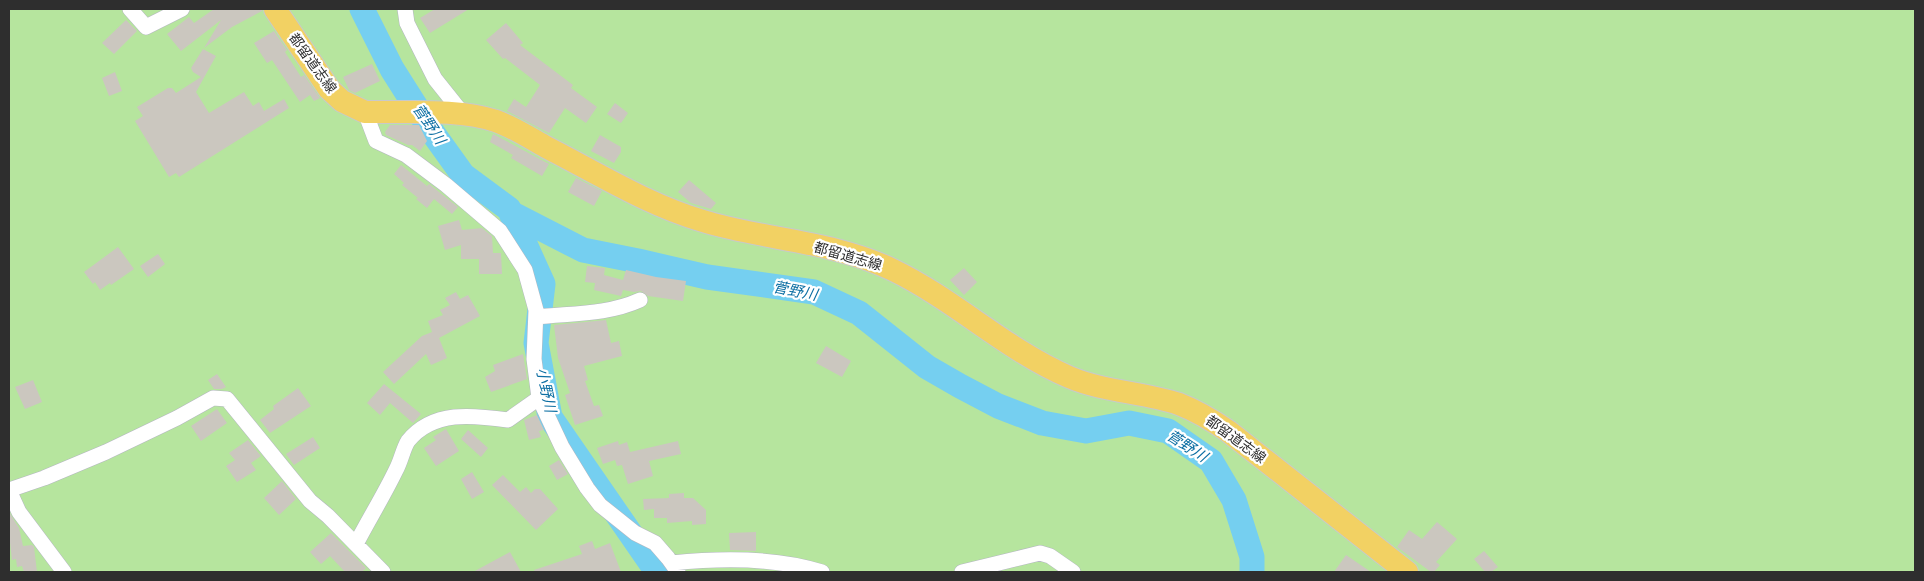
<svg xmlns="http://www.w3.org/2000/svg" width="1924" height="581" font-family="Raleway,'Noto Sans JP',sans-serif">
<style>
.green{fill:#b6e59e}
.lines{fill:none;stroke-linecap:round;stroke-linejoin:round}
.river{stroke:#75cff0;stroke-width:25}
.building{fill:#cbc7bf}
.minor-casing{stroke:#b4b7c1;stroke-width:16}
.primary-casing{stroke:#c9c9c9;stroke-width:24}
.minor{stroke:#fff;stroke-width:15}
.primary{stroke:#f2d163;stroke-width:22}
.labels{text-anchor:middle;stroke-width:4.5;stroke-linejoin:round;paint-order:stroke}
.street-label{font-size:14px;fill:#2e2e2e;stroke:#fff}
.water-label{font-size:15px;font-style:italic;fill:#0d6fa3;stroke:#fff}
</style>
<rect width="100%" height="100%" fill="#efe9e1"/>
<!-- green -->
<path class="green" d="M 9,9 L 1915,9 L 1915,572 L 9,572 Z"/>
<g class="lines">
<!-- river -->
<path class="river" d="M 362,9 L 392,69 L 430,129 L 463,175 L 509,209 L 511,213 L 583,250 L 638,261 L 707,277 L 814,292 L 859,313 L 927,367 L 960,386 L 998,406 L 1042,423 L 1086,431 L 1129,423 L 1168,431 L 1211,461 L 1234,500 L 1252,557 L 1252,572
M 511,213 L 543,284 L 536,343 L 550,417 L 657,572"/>
</g>
<!-- building -->
<path class="building" d="M 214,9 L 262,9 L 262,11 L 232,27 L 204,48 L 221,20 L 181,51 L 167,34 L 189,17 L 194,23 Z
M 435,9 L 469,9 L 430,33 L 420,18 Z
M 126,20 L 137,31 L 114,54 L 102,43 Z
M 506,23 L 523,43 L 520,45 L 573,85 L 571,88 L 597,107 L 586,123 L 565,108 L 549,133 L 507,111 L 514,99 L 526,107 L 540,85 L 505,58 L 503,59 L 486,40 Z
M 274,31 L 287,50 L 285,52 L 301,77 L 304,75 L 320,98 L 314,101 L 310,95 L 300,102 L 272,60 L 267,63 L 254,43 Z
M 203,49 L 216,56 L 196,92 L 209,113 L 244,92 L 253,106 L 259,102 L 264,111 L 284,99 L 289,108 L 179,177 L 176,173 L 169,177 L 135,121 L 143,116 L 137,107 L 168,88 L 172,88 L 176,93 L 201,77 L 193,72 L 191,68 Z
M 372,64 L 380,81 L 355,93 L 349,90 L 343,77 Z
M 115,72 L 122,91 L 109,96 L 102,78 Z
M 615,103 L 628,113 L 621,123 L 607,114 Z
M 390,125 L 419,125 L 427,141 L 420,151 L 412,145 L 408,145 L 386,135 L 385,132 Z
M 493,134 L 549,164 L 542,176 L 511,158 L 513,155 L 490,142 Z
M 600,135 L 621,147 L 621,152 L 614,163 L 591,151 Z
M 401,165 L 427,186 L 429,184 L 458,207 L 452,214 L 434,199 L 427,208 L 416,199 L 418,198 L 402,185 L 404,183 L 394,174 Z
M 576,178 L 602,191 L 594,206 L 568,192 Z
M 689,180 L 716,203 L 711,209 L 691,203 L 678,192 Z
M 459,220 L 462,230 L 482,228 L 492,236 L 493,253 L 501,253 L 502,274 L 479,274 L 479,259 L 461,259 L 461,245 L 445,250 L 438,226 Z
M 118,247 L 134,269 L 111,285 L 110,283 L 100,290 L 95,282 L 93,284 L 84,272 Z
M 158,254 L 165,264 L 148,277 L 140,266 Z
M 587,266 L 605,268 L 604,275 L 623,280 L 626,270 L 656,277 L 686,281 L 683,301 L 648,296 L 641,291 L 634,292 L 623,290 L 621,296 L 594,290 L 595,283 L 585,282 Z
M 964,268 L 977,282 L 964,295 L 950,280 Z
M 456,292 L 460,299 L 468,295 L 480,316 L 439,338 L 447,358 L 431,365 L 426,354 L 394,384 L 383,372 L 422,336 L 432,332 L 428,321 L 443,315 L 440,310 L 450,305 L 445,298 Z
M 606,320 L 611,343 L 619,341 L 622,356 L 584,366 L 588,380 L 585,381 L 594,406 L 599,405 L 603,416 L 575,425 L 565,395 L 570,393 L 558,358 L 554,325 Z
M 826,346 L 851,361 L 842,377 L 816,363 Z
M 523,354 L 527,379 L 491,392 L 485,377 L 495,371 L 493,365 Z
M 217,374 L 226,387 L 222,389 L 214,389 L 208,380 Z
M 33,380 L 42,402 L 25,409 L 15,387 Z
M 384,384 L 421,414 L 413,423 L 390,403 L 380,415 L 367,403 Z
M 298,388 L 311,406 L 270,433 L 260,420 L 274,409 L 273,406 Z
M 217,409 L 227,423 L 201,441 L 191,426 Z
M 537,415 L 544,430 L 539,431 L 541,437 L 529,440 L 524,420 Z
M 446,429 L 459,451 L 436,466 L 424,448 L 436,440 L 433,437 Z
M 468,430 L 488,448 L 481,457 L 461,439 Z
M 313,437 L 320,448 L 294,465 L 286,454 Z
M 248,440 L 261,456 L 251,463 L 256,470 L 237,482 L 226,466 L 235,460 L 229,453 Z
M 618,441 L 619,445 L 627,442 L 630,452 L 678,441 L 681,454 L 649,461 L 653,476 L 628,484 L 622,465 L 617,466 L 615,460 L 603,464 L 597,448 Z
M 559,460 L 568,474 L 557,480 L 549,466 Z
M 472,472 L 484,492 L 472,499 L 461,479 Z
M 503,475 L 520,492 L 526,487 L 531,493 L 535,489 L 540,489 L 558,509 L 536,530 L 492,485 Z
M 282,481 L 296,499 L 279,515 L 264,498 Z
M 684,493 L 684,498 L 693,498 L 706,510 L 706,524 L 692,525 L 692,521 L 667,523 L 667,518 L 654,518 L 654,509 L 644,510 L 643,499 L 669,498 L 669,494 Z
M 9,512 L 19,528 L 23,546 L 32,545 L 34,547 L 37,572 L 24,572 L 22,566 L 17,567 L 16,559 L 12,560 L 9,534 Z
M 1437,522 L 1457,539 L 1436,562 L 1440,565 L 1434,572 L 1431,572 L 1397,547 L 1409,530 L 1422,539 Z
M 756,532 L 756,551 L 730,550 L 729,533 Z
M 331,533 L 366,568 L 362,572 L 345,572 L 330,556 L 321,564 L 310,552 Z
M 592,541 L 595,549 L 610,543 L 621,572 L 535,572 L 534,570 L 582,554 L 579,546 Z
M 1484,551 L 1498,567 L 1491,572 L 1485,572 L 1474,559 Z
M 510,552 L 521,572 L 473,572 Z
M 1346,555 L 1371,572 L 1334,572 Z"/>
<g class="lines">
<defs>
<path id="minor" d="M 130,9 L 146,27 L 182,9
M 405,9 L 407,23 L 435,79 L 463,114
M 365,112 L 376,141 L 406,155 L 446,185 L 500,231 L 525,270 L 536,310 L 534,359 L 539,398 L 562,447 L 587,488 L 600,505 L 635,533 L 655,543 L 668,558 L 678,572
M 536,317 C 571,313 607,315 640,300
M 9,490 L 44,478 L 106,452 L 177,418 L 213,398 L 227,399 L 310,501 L 328,516 L 383,572
M 9,490 L 19,512 L 64,572
M 356,544 C 369,519 384,495 396,470 C 401,461 403,449 408,441 C 433,410 473,415 508,420 L 539,398
M 672,563 C 721,558 775,557 822,572
M 962,572 L 1040,553 L 1050,556 L 1073,572"/>
<path id="primary" d="M 275,9 L 329,89 L 342,101 L 365,112 C 405,113 458,108 496,121 C 513,127 530,138 546,147 C 597,173 648,205 703,221 C 765,240 834,241 893,270 C 955,300 1006,350 1069,377 C 1104,392 1143,392 1179,404 C 1197,411 1212,420 1228,431 L 1407,572"/>
</defs>
<!-- minor casing -->
<use href="#minor" class="minor-casing"/>
<!-- primary casing -->
<use href="#primary" class="primary-casing"/>
<!-- minor -->
<use href="#minor" class="minor"/>
<!-- primary -->
<use href="#primary" class="primary"/>
</g>
<g class="labels">
<!-- street labels -->
<g class="street-label">
<text transform="translate(313 63) rotate(54)" y="5">都留道志線</text>
<text transform="translate(848 256) rotate(16)" y="5">都留道志線</text>
<text transform="translate(1236 439) rotate(36)" y="5">都留道志線</text>
</g>
<!-- water labels -->
<g class="water-label">
<text transform="translate(429 124) rotate(56)" y="5">菅野川</text>
<text transform="translate(795 291) rotate(11)" y="5">菅野川</text>
<text transform="translate(546 390) rotate(78)" y="5">小野川</text>
<text transform="translate(1187 446) rotate(33)" y="5">菅野川</text>
</g>
</g>
<!-- border -->
<rect width="1924" height="581" fill="none" stroke="#2e2e2e" stroke-width="20"/>
</svg>
